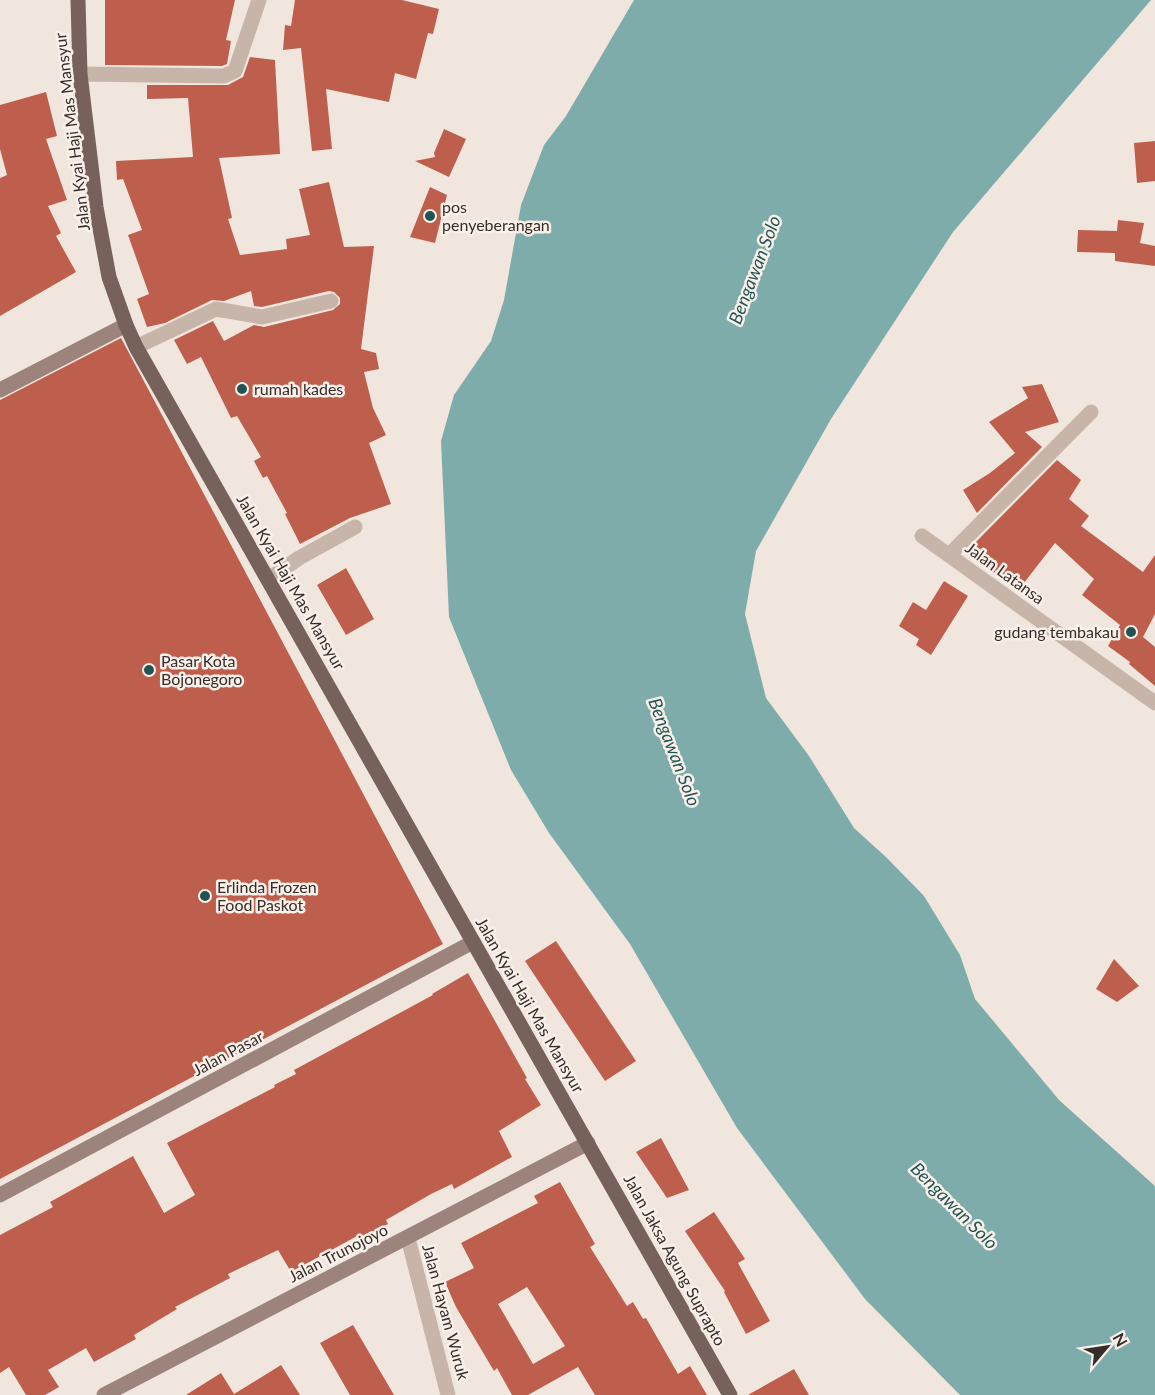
<svg xmlns="http://www.w3.org/2000/svg" width="1155" height="1395" font-family="Lato,sans-serif">
<style>
.water{fill:#7eacaa}
.building{fill:#be5f4e;fill-rule:evenodd}
.lines{fill:none;stroke-linecap:round;stroke-linejoin:round}
.minor{stroke:#c8b5aa;stroke-width:15}
.tertiary{stroke:#c8b5aa;stroke-width:15}
.secondary{stroke:#9c847c;stroke-width:15}
.primary{stroke:#77625b;stroke-width:15}
.poi-dot{fill:#215554;stroke:#f9f0ea;stroke-width:2}
.labels{text-anchor:middle;stroke-width:5;stroke-linejoin:round;paint-order:stroke}
.street-label{font-size:16px;fill:#362c29;stroke:#f9f0ea}
.poi-label{font-size:16px;fill:#362c29;stroke:#f9f0ea;text-anchor:start}
.water-label{font-size:18px;font-style:italic;fill:#215554;stroke:#f9f0ea}
</style>
<rect width="100%" height="100%" fill="#f1e6de"/>
<!-- water -->
<path class="water" d="M 634,0 L 1151,0 L 953,232 L 831,419 L 756,551 L 745,614 L 766,698 L 809,756 L 854,828 L 887,858 L 924,896 L 960,955 L 975,999 L 1059,1100 L 1155,1186 L 1155,1395 L 960,1395 L 865,1299 L 737,1128 L 630,944 L 549,833 L 511,770 L 449,617 L 441,441 L 454,395 L 491,341 L 504,300 L 521,205 L 544,145 L 566,116 Z"/>
<!-- building -->
<path class="building" d="M 105,0 L 235,0 L 226,40 L 231,41 L 227,64 L 222,66 L 105,65 Z
M 295,0 L 402,0 L 439,9 L 433,34 L 428,33 L 416,79 L 395,73 L 389,102 L 326,89 L 332,149 L 312,151 L 301,48 L 283,50 L 285,25 L 291,26 Z
M 250,57 L 275,60 L 280,154 L 219,158 L 232,218 L 228,219 L 240,255 L 287,249 L 286,239 L 310,235 L 299,189 L 329,182 L 344,247 L 374,246 L 361,349 L 376,353 L 379,369 L 364,372 L 373,408 L 386,435 L 369,443 L 391,504 L 350,518 L 300,544 L 285,514 L 287,513 L 267,476 L 263,478 L 254,461 L 261,457 L 237,416 L 231,418 L 201,357 L 187,364 L 174,340 L 213,321 L 224,341 L 254,325 L 264,327 L 333,310 L 340,304 L 340,298 L 334,292 L 329,291 L 262,307 L 254,306 L 251,291 L 224,301 L 212,300 L 165,323 L 147,327 L 137,299 L 149,294 L 128,235 L 142,230 L 123,179 L 117,180 L 116,161 L 193,157 L 188,98 L 147,99 L 147,85 L 228,85 L 243,77 Z
M 46,92 L 57,136 L 46,139 L 67,200 L 48,206 L 61,233 L 56,236 L 76,272 L 0,316 L 0,178 L 7,175 L 0,149 L 0,105 Z
M 444,129 L 466,139 L 449,177 L 415,161 L 435,157 L 434,153 Z
M 1155,141 L 1155,181 L 1137,183 L 1134,143 Z
M 430,187 L 447,195 L 435,243 L 410,237 Z
M 1118,220 L 1144,223 L 1140,243 L 1155,246 L 1155,266 L 1115,261 L 1115,253 L 1077,252 L 1078,230 L 1117,231 Z
M 121,338 L 443,944 L 0,1179 L 0,400 Z
M 1042,384 L 1059,422 L 1025,432 L 1042,447 L 977,513 L 963,490 L 990,473 L 1015,453 L 989,422 L 1028,398 L 1022,387 Z
M 1057,460 L 1081,480 L 1069,499 L 1089,516 L 1081,526 L 1143,572 L 1155,555 L 1155,614 L 1143,637 L 1155,647 L 1155,686 L 1129,664 L 1130,662 L 1108,646 L 1120,625 L 1082,595 L 1094,579 L 1055,543 L 1020,588 L 996,570 L 994,573 L 968,550 Z
M 346,568 L 374,619 L 346,635 L 317,585 Z
M 944,581 L 968,596 L 931,655 L 916,645 L 919,639 L 899,626 L 913,602 L 926,610 Z
M 556,941 L 636,1061 L 605,1081 L 525,961 Z
M 1114,959 L 1139,986 L 1117,1002 L 1096,989 Z
M 468,973 L 527,1078 L 525,1079 L 541,1105 L 499,1131 L 512,1157 L 454,1189 L 452,1184 L 431,1194 L 386,1220 L 388,1224 L 360,1238 L 359,1235 L 291,1272 L 278,1250 L 228,1274 L 230,1278 L 175,1307 L 177,1309 L 134,1335 L 136,1339 L 94,1362 L 86,1348 L 48,1370 L 59,1387 L 45,1395 L 26,1395 L 9,1367 L 0,1373 L 0,1235 L 53,1207 L 50,1202 L 133,1156 L 164,1213 L 195,1195 L 167,1143 L 275,1087 L 274,1085 L 296,1074 L 294,1070 L 433,995 L 432,994 Z
M 661,1138 L 689,1190 L 667,1198 L 636,1152 Z
M 560,1182 L 595,1244 L 590,1247 L 627,1306 L 633,1302 L 643,1319 L 646,1318 L 678,1374 L 690,1366 L 707,1395 L 595,1395 L 578,1367 L 528,1395 L 512,1395 L 497,1368 L 494,1371 L 456,1307 L 445,1282 L 474,1268 L 461,1243 L 538,1203 L 534,1196 ZM 527,1287 L 565,1346 L 533,1364 L 498,1304 Z
M 714,1212 L 745,1259 L 738,1263 L 770,1321 L 746,1334 L 724,1292 L 725,1291 L 685,1231 Z
M 353,1325 L 394,1395 L 350,1395 L 320,1343 Z
M 281,1365 L 300,1395 L 186,1395 L 221,1373 L 234,1394 Z
M 794,1369 L 809,1395 L 748,1395 Z"/>
<g class="lines">
<!-- minor -->
<path class="minor" d="M 80,74 L 224,76 L 235,71 L 259,0
M 136,347 L 216,309 L 262,317 L 331,301
M 922,536 L 1155,703
M 949,555 L 1091,412
M 269,579 L 299,558 L 355,527"/>
<!-- tertiary -->
<path class="tertiary" d="M 408,1238 L 448,1395"/>
<!-- secondary -->
<path class="secondary" d="M 0,390 L 126,325
M 0,1195 L 473,942
M 104,1395 L 588,1143"/>
<!-- primary -->
<path class="primary" d="M 78,0 L 80,74 L 96,207 L 109,277 L 126,325 L 136,347 L 730,1395"/>
</g>
<!-- markers -->
<g class="poi-dot">
<circle cx="430" cy="216" r="6"/>
<circle cx="242" cy="389" r="6"/>
<circle cx="1131" cy="632" r="6"/>
<circle cx="149" cy="670" r="6"/>
<circle cx="205" cy="896" r="6"/>
</g>
<g class="labels">
<!-- street labels -->
<g class="street-label">
<text transform="translate(72 132) rotate(-97)" y="6">Jalan Kyai Haji Mas Mansyur</text>
<text transform="translate(1005 573) rotate(36)" y="6">Jalan Latansa</text>
<text transform="translate(291 582) rotate(60)" y="6">Jalan Kyai Haji Mas Mansyur</text>
<text transform="translate(530 1005) rotate(60)" y="6">Jalan Kyai Haji Mas Mansyur</text>
<text transform="translate(228 1053) rotate(-28)" y="6">Jalan Pasar</text>
<text transform="translate(338 1253) rotate(-27)" y="6">Jalan Trunojoyo</text>
<text transform="translate(675 1260) rotate(61)" y="6">Jalan Jaksa Agung Suprapto</text>
<text transform="translate(446 1312) rotate(75)" y="6">Jalan Hayam Wuruk</text>
</g>
<!-- poi labels -->
<g class="poi-label">
<text x="442" y="213">pos<tspan x="442" dy="18">penyeberangan</tspan></text>
<text x="254" y="395">rumah kades</text>
<text x="1119" y="638" text-anchor="end">gudang tembakau</text>
<text x="161" y="667">Pasar Kota<tspan x="161" dy="18">Bojonegoro</tspan></text>
<text x="217" y="893">Erlinda Frozen<tspan x="217" dy="18">Food Paskot</tspan></text>
</g>
<!-- water labels -->
<g class="water-label">
<text transform="translate(755 270) rotate(-69)" y="6">Bengawan Solo</text>
<text transform="translate(674 752) rotate(69)" y="6">Bengawan Solo</text>
<text transform="translate(954 1206) rotate(45)" y="6">Bengawan Solo</text>
</g>
</g>
<!-- north arrow -->
<g transform="translate(1107 1347) rotate(61)" stroke="#f9f0ea" stroke-width="4.5" paint-order="stroke">
<path d="M0-4.5L10 22L0 15L-10 22Z" fill="#362c29"/>
<text y="-9" font-size="16" font-weight="bold" text-anchor="middle" fill="#362c29">N</text>
</g>
</svg>
